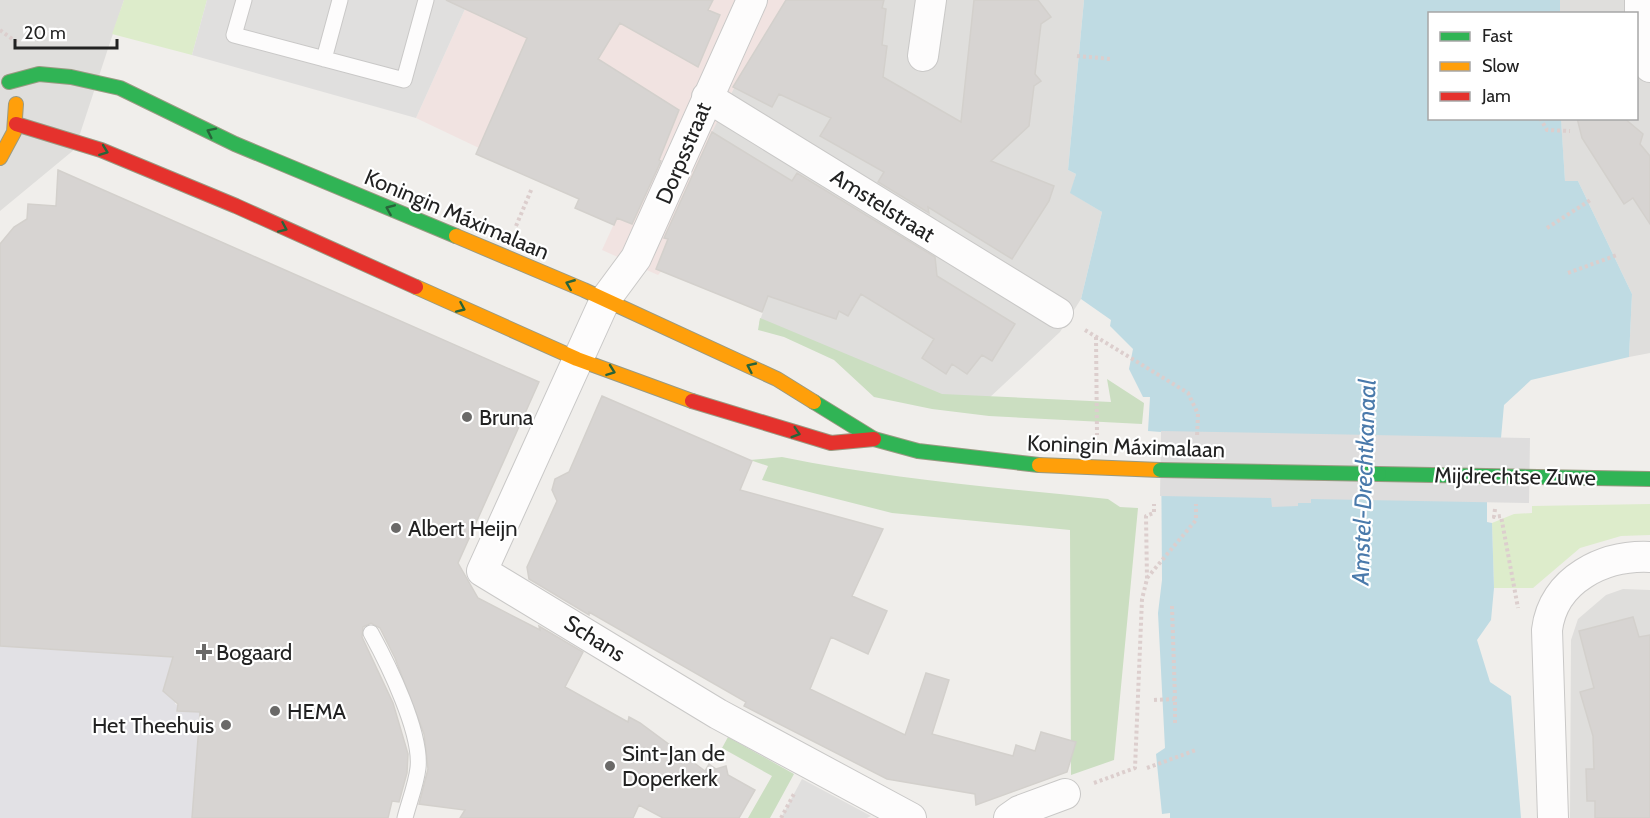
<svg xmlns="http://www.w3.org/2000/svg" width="1650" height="818" font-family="Cabin,sans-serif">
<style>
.residential{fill:#dfdedc}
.commercial{fill:#f1e3e1}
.grass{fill:#ddeccb}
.forest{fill:#cbdec1}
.parking{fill:#e0dfde}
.plaza{fill:#e2e1e5}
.water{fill:#bfdbe3}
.pier{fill:#dedddd}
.building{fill:#d7d4d2;stroke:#d3d0cc;stroke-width:1.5}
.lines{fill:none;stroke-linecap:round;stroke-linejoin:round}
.lane-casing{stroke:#c9c8c7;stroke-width:17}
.street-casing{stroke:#c9c8c7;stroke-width:32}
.fast-casing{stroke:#999a82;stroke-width:16}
.slow-casing{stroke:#999a82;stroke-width:16}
.jam-casing{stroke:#999a82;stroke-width:16}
.path{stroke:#dccecd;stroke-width:4;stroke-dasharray:3 3;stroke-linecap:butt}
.lane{stroke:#fdfcfc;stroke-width:15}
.street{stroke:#fdfcfc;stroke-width:30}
.fast{stroke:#30b455;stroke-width:14}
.slow{stroke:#ff9f0a;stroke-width:14}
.jam{stroke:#e5322d;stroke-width:14}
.fast-bridge-casing{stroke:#999a82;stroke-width:16;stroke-linecap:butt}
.fast-bridge{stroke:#30b455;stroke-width:14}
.oneway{stroke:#286439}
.poi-dot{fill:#6a6968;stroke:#fff;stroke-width:2}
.labels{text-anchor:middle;stroke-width:4.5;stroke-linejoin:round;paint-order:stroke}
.street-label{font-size:22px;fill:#222;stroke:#fff}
.poi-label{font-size:22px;fill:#222;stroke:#fff;text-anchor:start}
.water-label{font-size:24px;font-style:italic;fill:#4a7aab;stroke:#fff}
</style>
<rect width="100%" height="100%" fill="#f0eeeb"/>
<!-- residential -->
<path class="residential" d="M 0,0 L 124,0 L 75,149 L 0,211 Z
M 860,0 L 1084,0 L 1068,170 L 1076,174 L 1071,193 L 1102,212 L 1081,299 L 1060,332 L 988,399 L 941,398 L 759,323 L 763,312 L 716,290 L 759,162 L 711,132 L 735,86 L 794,67 Z
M 1560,0 L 1650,0 L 1650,353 L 1629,357 L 1632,294 L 1578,181 L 1565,181 L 1561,121 L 1561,118 L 1636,118 L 1636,14 L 1560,14 Z
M 1623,589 L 1650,590 L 1650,818 L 1570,818 L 1571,640 L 1578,619 L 1606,595 Z"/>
<!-- commercial -->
<path class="commercial" d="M 469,0 L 860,0 L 794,67 L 772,107 L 735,86 L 712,132 L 759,162 L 658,275 L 602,250 L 618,215 L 615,213 L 416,118 Z"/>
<!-- grass -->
<path class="grass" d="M 124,0 L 207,0 L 192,55 L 112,34 Z
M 1650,504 L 1650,535 L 1621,536 L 1580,548 L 1533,588 L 1494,588 L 1492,523 L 1514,514 L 1532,513 L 1532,506 Z"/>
<!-- forest -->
<path class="forest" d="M 760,318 L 942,394 L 1111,402 L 1107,379 L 1144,403 L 1142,424 L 989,416 L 932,409 L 874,397 L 834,360 L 784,337 L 758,330 Z
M 782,457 C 890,479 999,488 1108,499 L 1120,507 L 1138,508 L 1114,760 L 1071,775 L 1070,530 L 892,513 L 762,480 L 768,466 L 750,460 Z
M 728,737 L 794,774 L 770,818 L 748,818 L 772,776 L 722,748 Z"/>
<!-- parking -->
<path class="parking" d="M 207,0 L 469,0 L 416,118 L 192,55 Z
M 802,779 L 871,816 L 867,818 L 781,818 Z"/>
<!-- plaza -->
<path class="plaza" d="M 0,646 L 181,658 L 175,704 L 200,712 L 192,818 L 0,818 Z"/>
<!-- water -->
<path class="water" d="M 1084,0 L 1560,0 L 1560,13 L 1430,14 L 1430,118 L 1561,119 L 1565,181 L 1578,181 L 1632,294 L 1629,357 L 1531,380 L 1504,405 L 1501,438 L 1487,438 L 1487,522 L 1492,523 L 1494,588 L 1491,620 L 1477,640 L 1490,682 L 1511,696 L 1521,818 L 1170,818 L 1170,813 L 1162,814 L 1156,754 L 1165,748 L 1158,613 L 1162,580 L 1161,432 L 1148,431 L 1150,397 L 1143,397 L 1129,369 L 1133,349 L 1110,326 L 1111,320 L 1081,299 L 1102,212 L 1070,193 L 1076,174 L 1068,170 Z"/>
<!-- pier -->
<path class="pier" d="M 1161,431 L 1530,438 L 1529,503 L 1311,499 L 1311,503 L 1298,503 L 1298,506 L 1272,507 L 1271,498 L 1160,496 Z"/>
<!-- building -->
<path class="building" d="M 446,0 L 713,0 L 708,10 L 720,15 L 698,67 L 620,23 L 598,59 L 679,110 L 659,160 L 661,161 L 632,224 L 617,218 L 614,225 L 575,208 L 579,199 L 476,154 L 527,38 Z
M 786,0 L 884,0 L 882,8 L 886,9 L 882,45 L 887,46 L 883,77 L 961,122 L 974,0 L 1038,0 L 1051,17 L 1041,24 L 1035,74 L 1041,81 L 1034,86 L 1029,126 L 991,161 L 1054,186 L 1049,201 L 1012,259 L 928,207 L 929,213 L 878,182 L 884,172 L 820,136 L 831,118 L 779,94 L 772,107 L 733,87 Z
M 1577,118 L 1624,118 L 1643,134 L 1640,144 L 1650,156 L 1650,224 L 1633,198 L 1624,204 L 1582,138 Z
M 712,132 L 792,181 L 797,173 L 935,257 L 937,276 L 1015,324 L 992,361 L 982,355 L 967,374 L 952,364 L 946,374 L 922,358 L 934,339 L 861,294 L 848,316 L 839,311 L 836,319 L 768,296 L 762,312 L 656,269 L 668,239 L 664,238 Z
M 58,170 L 539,382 L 458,563 L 478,598 L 540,630 L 539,626 L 583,652 L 565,687 L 628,722 L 629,717 L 640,723 L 705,771 L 709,764 L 716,769 L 726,766 L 728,775 L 755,790 L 739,818 L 663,818 L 639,805 L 633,818 L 460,818 L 465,810 L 419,804 L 428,769 L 424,734 L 395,658 L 380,628 L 371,623 L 363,627 L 362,637 L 393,703 L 408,754 L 407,773 L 399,802 L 392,801 L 388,818 L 192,818 L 200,712 L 177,711 L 178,704 L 163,691 L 173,657 L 0,646 L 0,244 L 14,227 L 27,219 L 28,204 L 56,206 Z
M 602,396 L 752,461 L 740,490 L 883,529 L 852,596 L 887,611 L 868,654 L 831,637 L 810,689 L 905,735 L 926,673 L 949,680 L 932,734 L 1013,756 L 1016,745 L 1035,751 L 1041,732 L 1076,742 L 1067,772 L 976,805 L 975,794 L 887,779 L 744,706 L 746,702 L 589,612 L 589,615 L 529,579 L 527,567 L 557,501 L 552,490 L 555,479 L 569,472 Z
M 1633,617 L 1639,637 L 1650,635 L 1650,818 L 1595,818 L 1595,801 L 1587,801 L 1586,769 L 1594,769 L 1593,736 L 1580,692 L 1594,688 L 1579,631 Z"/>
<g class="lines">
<defs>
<path id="lane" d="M 244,0 L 234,35 L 404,80 L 426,0
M 324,59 L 340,0
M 371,633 C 388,664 422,733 418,768 C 416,785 409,802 405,818"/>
<path id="street" d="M 752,0 L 636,258 L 605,300 L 482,571 L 718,714 L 911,818
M 1640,0 L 1640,37 L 1650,67
M 923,56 L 931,0
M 707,97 L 1058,313
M 1009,818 L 1019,811 L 1065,794
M 1553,818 L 1547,630 C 1553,579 1604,555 1650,557"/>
<path id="fast" d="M 9,82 L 39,74 L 71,77 L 120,88 L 235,144 L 456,236
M 814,402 L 874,439 L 918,451 L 1039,465
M 1379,474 L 1650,479"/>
<path id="slow" d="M 0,158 L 14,132 L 16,104
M 456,236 L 584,290 L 777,379 L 814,402
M 416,287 L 577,359 L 692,401
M 1039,465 L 1160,470"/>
<path id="jam" d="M 16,124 L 101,150 L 236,206 L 416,287
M 692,401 L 831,443 L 874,439"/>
</defs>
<!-- lane casing -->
<use href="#lane" class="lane-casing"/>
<!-- street casing -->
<use href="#street" class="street-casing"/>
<!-- fast casing -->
<use href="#fast" class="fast-casing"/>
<!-- slow casing -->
<use href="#slow" class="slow-casing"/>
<!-- jam casing -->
<use href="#jam" class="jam-casing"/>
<!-- path -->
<path class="path" d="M 0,30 L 19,44
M 1077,56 L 1111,59
M 1540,118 L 1547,130 L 1570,131
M 516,226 L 532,188
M 1547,228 L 1592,199
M 1568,273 L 1617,255
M 1085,330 L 1188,393 L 1198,414 L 1197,437
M 1096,337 L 1097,435
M 1495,509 L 1494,517 L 1501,516 L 1518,608
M 1147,578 L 1196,520 L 1196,504
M 1172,606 L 1175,699
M 1154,700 L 1175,699 L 1175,726
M 1147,768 L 1196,750
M 1094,783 L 1135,768 L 1142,599 L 1147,579 L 1146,516 L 1154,513 L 1154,504
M 781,818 L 795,792"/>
<!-- lane -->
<use href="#lane" class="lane"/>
<!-- street -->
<use href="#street" class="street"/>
<!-- fast -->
<use href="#fast" class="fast"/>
<!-- slow -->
<use href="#slow" class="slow"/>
<!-- jam -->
<use href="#jam" class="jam"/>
<defs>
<path id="fast-bridge" d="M 1160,470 L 1379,474"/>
</defs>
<!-- fast-bridge casing -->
<use href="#fast-bridge" class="fast-bridge-casing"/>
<!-- fast-bridge -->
<use href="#fast-bridge" class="fast-bridge"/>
</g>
<!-- one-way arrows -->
<defs><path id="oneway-chevron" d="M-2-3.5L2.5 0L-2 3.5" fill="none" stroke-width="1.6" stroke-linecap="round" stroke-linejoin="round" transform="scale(1.5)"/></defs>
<g class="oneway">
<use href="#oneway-chevron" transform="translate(211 132) rotate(-154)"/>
<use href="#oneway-chevron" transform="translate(104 151) rotate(21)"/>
<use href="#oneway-chevron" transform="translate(390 209) rotate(-157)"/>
<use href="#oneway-chevron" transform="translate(283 228) rotate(24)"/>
<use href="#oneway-chevron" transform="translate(570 284) rotate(-158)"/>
<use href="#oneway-chevron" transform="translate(461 308) rotate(24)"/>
<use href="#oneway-chevron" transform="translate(751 367) rotate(-155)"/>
<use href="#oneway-chevron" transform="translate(611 371) rotate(20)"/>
<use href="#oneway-chevron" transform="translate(796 433) rotate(17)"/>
</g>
<!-- markers -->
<g class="poi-dot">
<circle cx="467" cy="417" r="6"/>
<circle cx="396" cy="528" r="6"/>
<path d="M201 643h6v6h6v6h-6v6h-6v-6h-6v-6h6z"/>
<circle cx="275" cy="711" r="6"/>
<circle cx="226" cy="725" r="6"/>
<circle cx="610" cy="766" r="6"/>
</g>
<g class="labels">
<!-- street labels -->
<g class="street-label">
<text transform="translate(683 153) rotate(-67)" y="8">Dorpsstraat</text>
<text transform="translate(883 205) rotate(32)" y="8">Amstelstraat</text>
<text transform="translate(457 214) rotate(23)" y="8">Koningin Máximalaan</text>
<text transform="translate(1126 446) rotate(2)" y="8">Koningin Máximalaan</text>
<text transform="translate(1515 476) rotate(1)" y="8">Mijdrechtse Zuwe</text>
<text transform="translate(595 638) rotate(32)" y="8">Schans</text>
</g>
<!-- poi labels -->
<g class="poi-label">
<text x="479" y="425">Bruna</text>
<text x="408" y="536">Albert Heijn</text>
<text x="216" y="660">Bogaard</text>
<text x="287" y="719">HEMA</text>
<text x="214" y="733" text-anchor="end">Het Theehuis</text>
<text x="622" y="761">Sint-Jan de<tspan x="622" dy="25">Doperkerk</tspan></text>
</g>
<!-- water labels -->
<g class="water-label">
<text transform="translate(1364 482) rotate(-88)" y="8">Amstel-Drechtkanaal</text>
</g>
</g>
<!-- legend -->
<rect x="1428" y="12" width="210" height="108" fill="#ffffff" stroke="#a7a7a7" stroke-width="1.5"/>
<rect x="1440" y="32" width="30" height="9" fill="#30b455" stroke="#a7a7a7" stroke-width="1.5"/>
<text x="1482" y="42" font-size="18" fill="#222222">Fast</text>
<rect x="1440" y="62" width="30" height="9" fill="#ff9f0a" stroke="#a7a7a7" stroke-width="1.5"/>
<text x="1482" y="72" font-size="18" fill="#222222">Slow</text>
<rect x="1440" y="92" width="30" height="9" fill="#e5322d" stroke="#a7a7a7" stroke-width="1.5"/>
<text x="1482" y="102" font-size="18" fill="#222222">Jam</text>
<!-- scale -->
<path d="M15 39v9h102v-9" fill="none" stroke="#222222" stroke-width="3"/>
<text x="24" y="39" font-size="18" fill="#222222" stroke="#ffffff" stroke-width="4.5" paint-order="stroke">20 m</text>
</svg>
